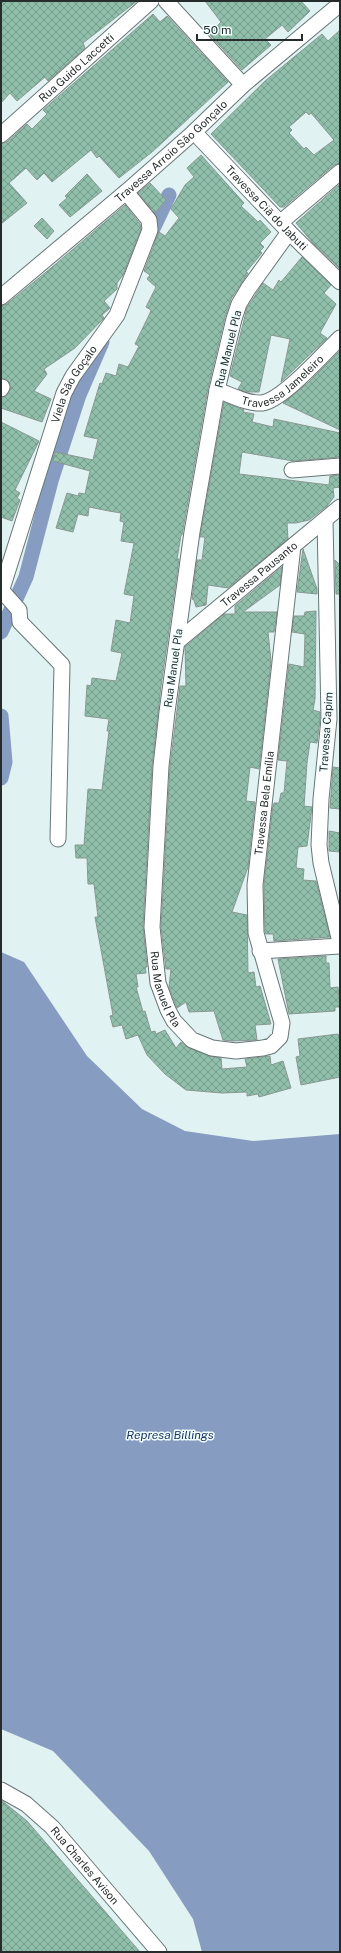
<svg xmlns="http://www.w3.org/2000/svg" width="341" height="1953" font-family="'Public Sans',sans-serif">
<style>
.water{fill:#879cc1}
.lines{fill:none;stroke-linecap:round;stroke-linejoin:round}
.canal{stroke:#879cc1;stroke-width:15}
.building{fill:url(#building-cross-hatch);stroke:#8a9791;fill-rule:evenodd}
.street-casing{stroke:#677676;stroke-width:17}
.street{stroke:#fff;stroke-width:15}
.labels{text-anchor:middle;stroke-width:3;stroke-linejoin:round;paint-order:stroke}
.street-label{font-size:11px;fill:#262c2c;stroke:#f1ffff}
.water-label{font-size:12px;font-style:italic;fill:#1b3363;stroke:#f1ffff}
</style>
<defs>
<pattern id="building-cross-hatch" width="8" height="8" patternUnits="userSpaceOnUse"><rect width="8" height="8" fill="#8fbfaa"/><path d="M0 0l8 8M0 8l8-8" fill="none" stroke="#759b8b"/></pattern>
</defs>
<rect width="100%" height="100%" fill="#e1f2f3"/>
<!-- water -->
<path class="water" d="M 1,952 L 24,962 L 87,1056 L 142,1109 L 185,1131 L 253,1141 L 340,1134 L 340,1952 L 202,1952 L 193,1919 L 149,1851 L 53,1751 L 1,1729 Z"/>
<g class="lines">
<!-- canal -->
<path class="canal" d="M 148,239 L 169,195
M 1,632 L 26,577 L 51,481 L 79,395 L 102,342
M 1,716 L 5,762 L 1,778"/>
</g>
<!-- building -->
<path class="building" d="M 1,1 L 137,1 L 83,43 L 85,48 L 48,81 L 45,77 L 17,101 L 10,93 L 1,103 Z
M 205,1 L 301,1 L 310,11 L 288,32 L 282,25 L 265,39 L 271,45 L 242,70 L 209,34 L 221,22 Z
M 153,14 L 160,22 L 167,16 L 228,82 L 152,152 L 119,178 L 99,156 L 97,158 L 91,150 L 52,182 L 44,173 L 37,180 L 26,168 L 9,183 L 27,203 L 1,224 L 1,144 L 7,142 L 27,124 L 32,129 L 47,114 L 43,110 Z
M 340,30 L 340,163 L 334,165 L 284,207 L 280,207 L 211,134 L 265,81 L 322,34 L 328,41 ZM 306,112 L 309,115 L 311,113 L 334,140 L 314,155 L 306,147 L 304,149 L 289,133 L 292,130 L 289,127 Z
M 201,155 L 244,203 L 241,206 L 258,222 L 260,220 L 271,232 L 260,243 L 264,247 L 260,251 L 262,253 L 246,272 L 248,273 L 231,299 L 225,317 L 208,388 L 182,535 L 181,535 L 177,559 L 179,559 L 161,686 L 152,766 L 143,926 L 147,967 L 145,967 L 146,973 L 136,974 L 138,987 L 136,987 L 143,1012 L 145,1011 L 151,1032 L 155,1031 L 156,1034 L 165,1030 L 176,1048 L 181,1042 L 189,1048 L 209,1056 L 221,1058 L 222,1069 L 247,1067 L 245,1059 L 270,1056 L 271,1065 L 283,1061 L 291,1088 L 259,1097 L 258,1094 L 247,1096 L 247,1092 L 222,1093 L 186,1090 L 165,1074 L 147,1055 L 138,1035 L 126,1039 L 122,1025 L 113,1027 L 110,1016 L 113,1015 L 95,917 L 98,917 L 94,884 L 88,884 L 87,858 L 76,858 L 75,845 L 84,845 L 88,789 L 102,790 L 109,731 L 107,731 L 109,719 L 85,716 L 87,685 L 91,686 L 92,678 L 116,681 L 122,653 L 111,651 L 116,620 L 130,623 L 134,596 L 124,594 L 134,543 L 121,541 L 124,522 L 120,521 L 121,513 L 109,511 L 89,507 L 88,516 L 78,514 L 73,532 L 56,528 L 67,493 L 78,496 L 79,493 L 85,494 L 90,471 L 53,461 L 55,452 L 93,460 L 98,439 L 84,436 L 100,383 L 102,384 L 106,373 L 116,376 L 119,364 L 128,367 L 139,346 L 135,344 L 150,313 L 151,310 L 146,307 L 156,287 L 147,279 L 150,275 L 144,271 L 159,232 L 165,236 L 179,218 L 171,209 L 185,185 L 194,177 L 187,168 Z
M 87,174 L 102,191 L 70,217 L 59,205 L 67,198 L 65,196 Z
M 150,183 L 166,200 L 155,213 L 138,193 Z
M 340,184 L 340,269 L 313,243 L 296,223 Z
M 125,205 L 140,224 L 141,229 L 123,275 L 117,283 L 117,289 L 104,301 L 110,308 L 102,315 L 104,318 L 75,348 L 44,369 L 47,374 L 34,391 L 51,399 L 42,422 L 1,408 L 1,398 L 6,396 L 11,387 L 6,379 L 1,378 L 1,306 L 7,304 L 51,268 Z
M 42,218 L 54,231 L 47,239 L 34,226 Z
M 302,257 L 331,285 L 324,293 L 336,304 L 320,333 L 327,338 L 281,382 L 290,339 L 271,335 L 259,392 L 246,392 L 238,389 L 242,382 L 230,376 L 247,308 L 263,283 L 273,290 L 279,280 L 281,282 Z
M 340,351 L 340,430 L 283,403 L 309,382 Z
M 224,402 L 244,410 L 243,412 L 254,414 L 252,422 L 273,427 L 274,419 L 340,433 L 340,457 L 293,461 L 242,452 L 239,474 L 329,485 L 330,476 L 340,475 L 340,487 L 333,488 L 334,497 L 327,506 L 309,520 L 296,523 L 287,523 L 288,539 L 228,588 L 208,585 L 206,605 L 196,607 L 194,600 L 192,599 L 197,560 L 202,560 L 205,537 L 200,537 Z
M 1,422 L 39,441 L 15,490 L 20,493 L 17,498 L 20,500 L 12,521 L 1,517 Z
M 303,549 L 317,589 L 317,594 L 297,592 Z
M 335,560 L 340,565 L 340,594 L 336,594 Z
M 282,567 L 280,585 L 243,612 L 277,612 L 274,632 L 268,632 L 271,661 L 259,769 L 250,767 L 246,801 L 255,802 L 248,867 L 232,912 L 247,915 L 248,973 L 254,972 L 256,987 L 260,986 L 271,1024 L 255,1025 L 257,1040 L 232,1041 L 223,1040 L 214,1011 L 189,1012 L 186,1002 L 177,1008 L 169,987 L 171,969 L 166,969 L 161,927 L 170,767 L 180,686 L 186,686 L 185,647 L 224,614 L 235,614 L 235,606 Z
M 316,611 L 315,699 L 313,710 L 320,712 L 320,719 L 317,743 L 310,742 L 307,763 L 304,806 L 312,807 L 307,846 L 298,847 L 296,868 L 304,869 L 303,880 L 316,881 L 330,937 L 274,941 L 273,934 L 266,934 L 265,932 L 264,885 L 273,805 L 274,803 L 279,803 L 281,793 L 284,793 L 287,761 L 278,760 L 289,664 L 304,667 L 305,634 L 292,632 L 294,616 L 304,616 L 305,612 Z
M 333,767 L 340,768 L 340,809 L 330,808 Z
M 329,831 L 340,833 L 340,852 L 329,851 Z
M 326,956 L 326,963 L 329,963 L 330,988 L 338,987 L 340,1007 L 335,1007 L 335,1011 L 289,1014 L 278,959 Z
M 338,1034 L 340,1039 L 340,1077 L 301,1085 L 296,1057 L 300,1056 L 298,1039 Z
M 1,1800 L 27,1821 L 140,1952 L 1,1952 Z"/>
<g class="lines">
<defs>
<g id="street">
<path d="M 166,1 L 243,85"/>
<path id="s1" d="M 194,132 L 289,232 L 340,282"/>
<path id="s2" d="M 1,135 L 151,1"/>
<path d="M 281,222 L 340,172"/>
<path id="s3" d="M 289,232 L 248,289 L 239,304 L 234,319 L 217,390 L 192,532 L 167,712 L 161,766 L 152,927 L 158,983 L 168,1010 L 174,1021 L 192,1040 L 212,1048 L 236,1051 L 263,1048 L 271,1046 L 280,1037 L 282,1023 L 256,933 L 255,885 L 293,546"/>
<path id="s4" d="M 1,297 L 126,192 L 194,132 L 243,85 L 340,4"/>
<path d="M 1,389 L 2,387"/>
<path id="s5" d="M 217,390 C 231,395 247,404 262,403 C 283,400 323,354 340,338"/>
<path d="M 292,470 L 340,466"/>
<path d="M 325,520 L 329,719 L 321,799 L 319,845 L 321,863 L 340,942"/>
<path d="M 2,591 L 19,610 L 20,622 L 62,665 L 58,839"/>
<path id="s6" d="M 1,592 L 64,393 L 73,376 L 117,315 L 150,230 L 149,220 L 126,192"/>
<path id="s7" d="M 178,641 L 340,507"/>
<path d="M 260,951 L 340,946"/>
<path id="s8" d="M 1,1790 L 26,1804 L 52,1827 L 159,1952"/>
</g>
</defs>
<!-- street casing -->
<use href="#street" class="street-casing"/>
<!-- street -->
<use href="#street" class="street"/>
</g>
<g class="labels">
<!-- street labels -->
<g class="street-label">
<text dy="4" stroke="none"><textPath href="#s2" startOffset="101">Rua Guido Laccetti</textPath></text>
<text dy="4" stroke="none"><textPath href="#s4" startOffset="224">Travessa Arroio São Gonçalo</textPath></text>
<text dy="4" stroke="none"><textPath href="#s1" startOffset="105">Travessa Ciã do Jabuti</textPath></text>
<text transform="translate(228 349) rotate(-76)" y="4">Rua Manuel Pla</text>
<text dy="4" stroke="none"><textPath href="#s5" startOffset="75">Travessa Jameleiro</textPath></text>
<text dy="4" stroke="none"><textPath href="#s6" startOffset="221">Viela São Goçalo</textPath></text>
<text dy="4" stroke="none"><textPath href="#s7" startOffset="105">Travessa Pausanto</textPath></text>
<text transform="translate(173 668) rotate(-82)" y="4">Rua Manuel Pla</text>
<text transform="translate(326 732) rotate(-86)" y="4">Travessa Capim</text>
<text dy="4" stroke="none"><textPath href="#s3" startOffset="1174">Travessa Bela Emília</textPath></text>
<text dy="4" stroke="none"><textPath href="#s3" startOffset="782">Rua Manuel Pla</textPath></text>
<text dy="4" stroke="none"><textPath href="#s8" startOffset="114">Rua Charles Avison</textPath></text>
</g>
<!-- water labels -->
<g class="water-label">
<text x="170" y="1439">Represa Billings</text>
</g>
</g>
<!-- border -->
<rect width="341" height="1953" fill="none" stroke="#262c2c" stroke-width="4"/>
<!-- scale -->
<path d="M197 34v6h105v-6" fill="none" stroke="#262c2c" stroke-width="2"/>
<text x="203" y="34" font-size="12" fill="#262c2c" stroke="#f1ffff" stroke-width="3" paint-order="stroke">50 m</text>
</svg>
